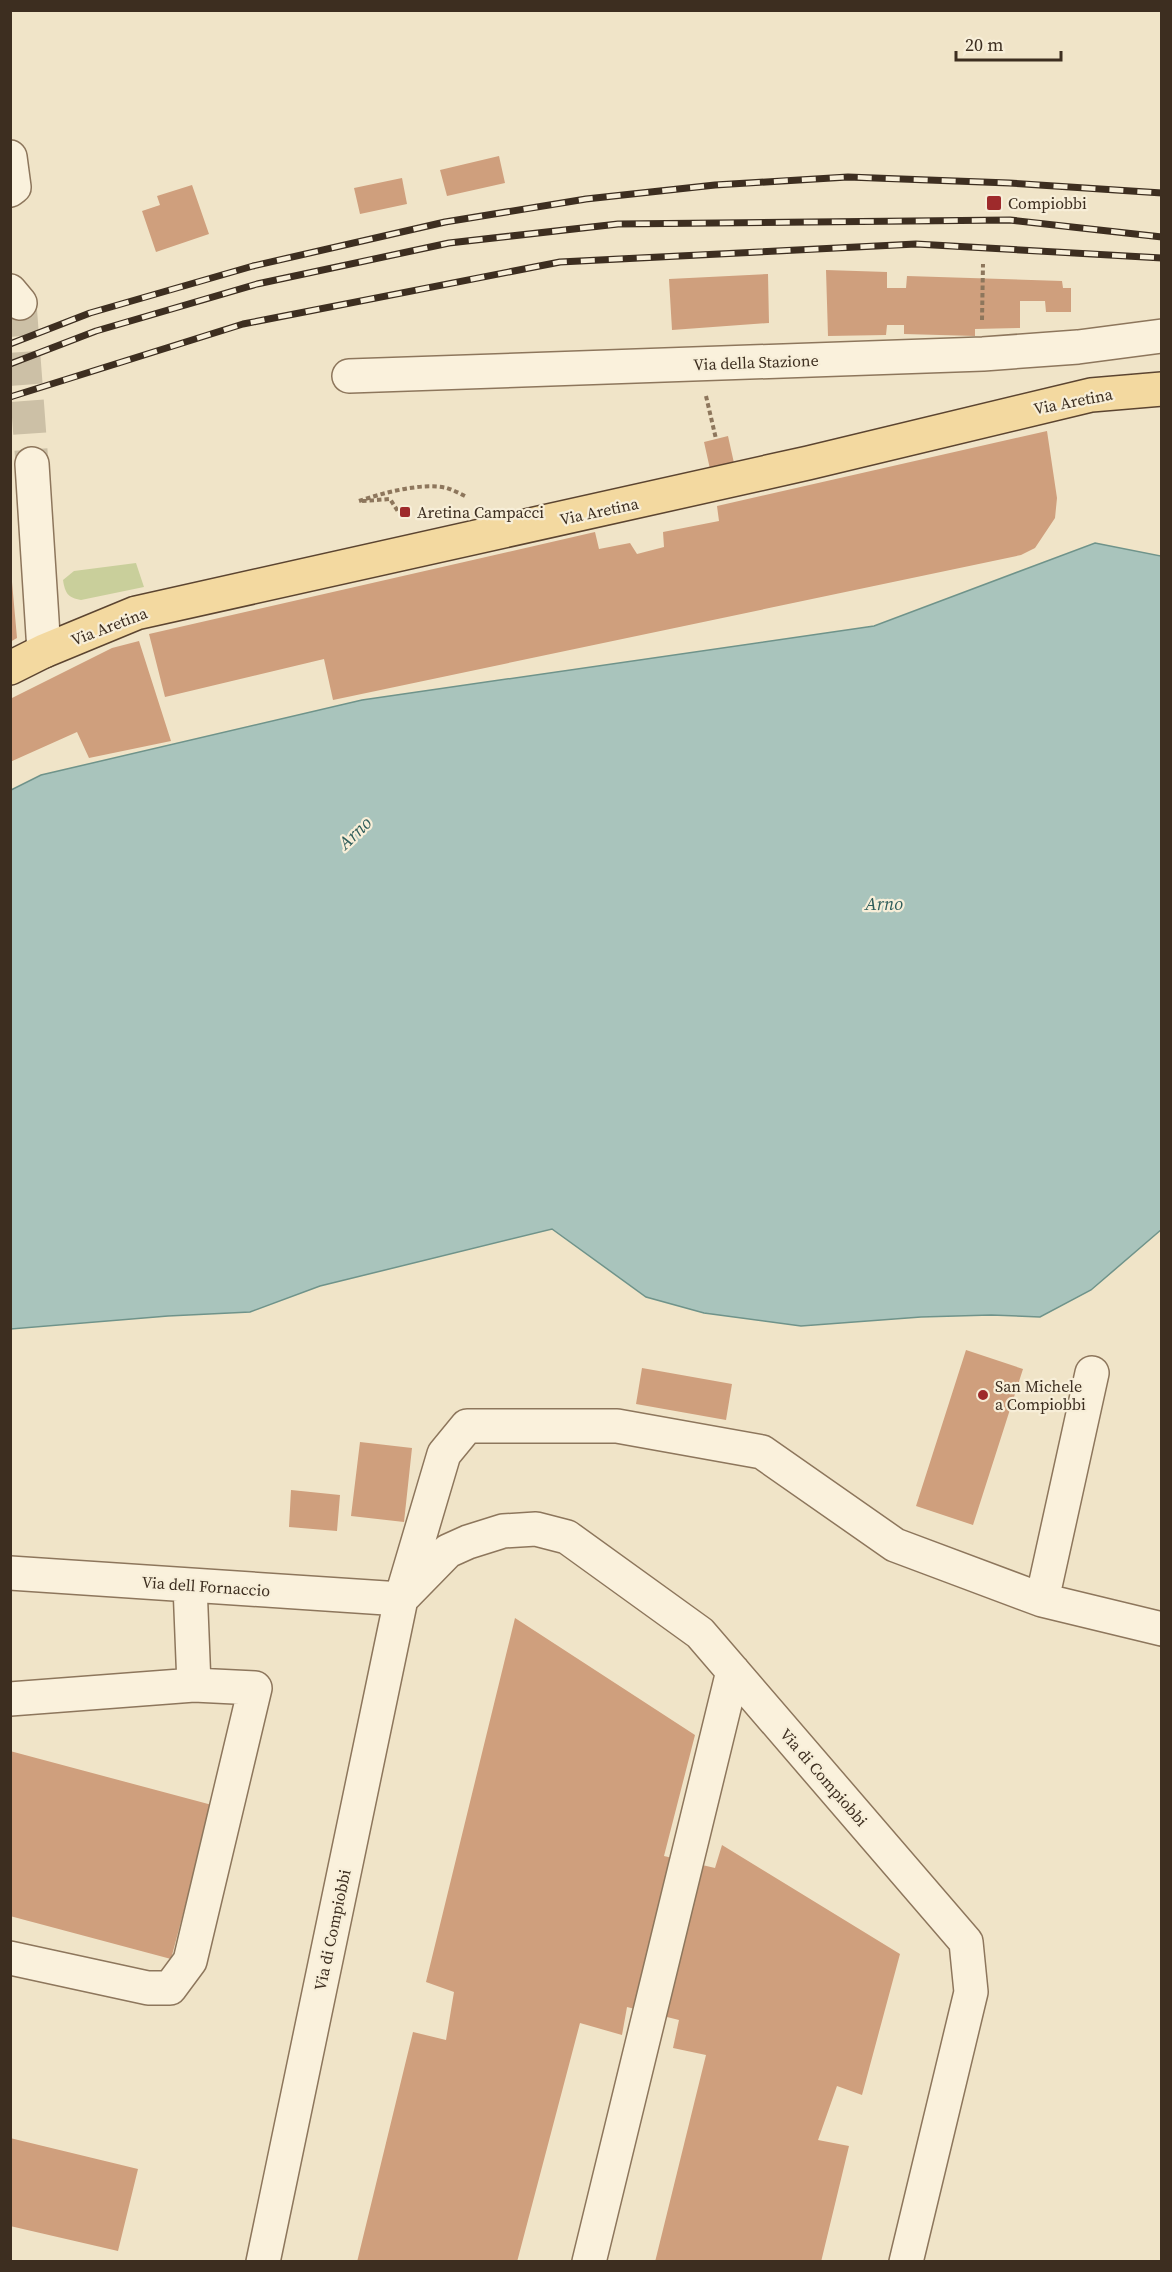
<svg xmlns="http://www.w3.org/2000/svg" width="1172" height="2272" font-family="'Source Serif 4',serif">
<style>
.green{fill:#c9cf9b}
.water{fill:#a9c4bc;stroke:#6f938a;stroke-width:1.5}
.building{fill:#cf9f7d}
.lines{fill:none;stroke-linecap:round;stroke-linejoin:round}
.minor-tunnel{stroke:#ccc0a6;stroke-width:33;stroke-dasharray:33 16;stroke-linecap:butt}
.minor-casing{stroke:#8d765c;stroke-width:36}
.major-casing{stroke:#5b4430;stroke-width:36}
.path{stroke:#8d765c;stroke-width:4;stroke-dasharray:4.5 3;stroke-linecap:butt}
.minor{stroke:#faf1dc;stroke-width:33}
.major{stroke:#f3d9a0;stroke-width:33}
.rail-casing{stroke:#3d2e20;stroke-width:7}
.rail{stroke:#f7eed8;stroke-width:4.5;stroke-dasharray:14;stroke-linecap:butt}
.poi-dot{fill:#9e2a2b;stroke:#f7eed8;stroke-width:2}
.labels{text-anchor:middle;stroke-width:4.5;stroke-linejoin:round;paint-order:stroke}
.poi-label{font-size:16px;fill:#3d2e20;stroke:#f7eed8;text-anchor:start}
.street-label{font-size:16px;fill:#3d2e20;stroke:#f7eed8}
.water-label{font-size:18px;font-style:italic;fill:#2f5d5a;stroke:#f7eed8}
</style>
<rect width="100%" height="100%" fill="#f0e4c8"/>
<!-- green -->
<path class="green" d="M 136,563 L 144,587 L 81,600 C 68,598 65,593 63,580 L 74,571 Z"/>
<!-- water -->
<path class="water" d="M 1095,543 L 1161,556 L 1162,1229 L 1091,1290 L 1040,1317 L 991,1315 L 921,1317 L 801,1326 L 704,1313 L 646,1297 L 552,1229 L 320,1286 L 250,1312 L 168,1316 L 11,1329 L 11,790 L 41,775 L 362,700 L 874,626 Z"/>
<!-- building -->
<path class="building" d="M 499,156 L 505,183 L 447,196 L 440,170 Z
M 402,178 L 407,204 L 360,214 L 354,188 Z
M 192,185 L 209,234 L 156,252 L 142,211 L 160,205 L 157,196 Z
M 826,270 L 887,272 L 887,288 L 906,288 L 907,276 L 1062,281 L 1063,288 L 1071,288 L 1071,312 L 1046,312 L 1045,301 L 1020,301 L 1020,328 L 975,329 L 975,336 L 904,334 L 904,325 L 887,325 L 886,335 L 828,336 Z
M 768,274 L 769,323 L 672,330 L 669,279 Z
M 1047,431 L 1057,498 L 1055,518 L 1035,548 L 1021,555 L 333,700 L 324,659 L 165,697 L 149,634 L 595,532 L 599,549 L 630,543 L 637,554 L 664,547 L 663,532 L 719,521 L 717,506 Z
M 728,436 L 734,463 L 710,469 L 704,442 Z
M 10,582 L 12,582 L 17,638 L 10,642 Z
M 139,641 L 171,741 L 89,758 L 77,732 L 10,762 L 10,699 L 112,648 Z
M 966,1350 L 1023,1369 L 973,1525 L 916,1506 Z
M 642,1368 L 732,1384 L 726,1420 L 636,1404 Z
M 360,1442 L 412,1448 L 404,1522 L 351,1516 Z
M 291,1490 L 340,1495 L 337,1531 L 289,1527 Z
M 515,1618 L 695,1735 L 664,1856 L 715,1868 L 722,1845 L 900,1954 L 862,2095 L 837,2086 L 818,2140 L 849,2146 L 821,2262 L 655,2262 L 706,2055 L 673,2048 L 679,2020 L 627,2007 L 622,2035 L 580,2023 L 517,2262 L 357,2262 L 413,2032 L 446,2040 L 454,1992 L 426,1982 Z
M 10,1751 L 212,1805 L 171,1959 L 10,1916 Z
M 10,2138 L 138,2169 L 118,2251 L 10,2226 Z"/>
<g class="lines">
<!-- minor-tunnel -->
<path class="minor-tunnel" d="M 20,303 L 32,464"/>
<defs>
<path id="minor" d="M 10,157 L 14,187 L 10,190
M 10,291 L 20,303
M 349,376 L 983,354 L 1078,347 L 1162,336
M 32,464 L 44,651
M 10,1573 L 401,1599
M 190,1585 L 194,1685
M 405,1595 L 448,1551 L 468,1542 L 503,1531 L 536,1529 L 567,1537 L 700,1633 L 966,1942 L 971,1992 L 906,2262
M 1042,1600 L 1092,1373
M 10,1699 L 194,1685 L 255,1688 L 190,1961 L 170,1988 L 148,1988 L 10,1958
M 263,2262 L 401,1599 L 444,1454 L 467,1426 L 617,1426 L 762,1452 L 895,1545 L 1042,1600 L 1162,1629
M 589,2262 L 733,1671"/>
<path id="major" d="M 10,668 L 44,651 L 136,613 L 808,463 L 1091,395 L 1162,389"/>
</defs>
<!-- minor casing -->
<use href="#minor" class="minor-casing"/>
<!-- major casing -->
<use href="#major" class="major-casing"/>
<!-- path -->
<path class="path" d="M 1060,209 L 1061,206
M 982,320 L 983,264
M 706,396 L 716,439
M 359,501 C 383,493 422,482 447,488 C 453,490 459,493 465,496
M 362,501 L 390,499 L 399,513"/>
<!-- minor -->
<use href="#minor" class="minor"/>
<!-- major -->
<use href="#major" class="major"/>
<defs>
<path id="rail" d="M 10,344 L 90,313 L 253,266 L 445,222 L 586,199 L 715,185 L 848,177 L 1009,183 L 1162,193
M 10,364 L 96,331 L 257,284 L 449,243 L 618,224 L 1010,220 L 1162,237
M 10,397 L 243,324 L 560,262 L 916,244 L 1162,258"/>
</defs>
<!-- rail casing -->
<use href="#rail" class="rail-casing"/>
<!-- rail -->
<use href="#rail" class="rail"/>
</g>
<!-- markers -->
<g class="poi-dot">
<rect x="986" y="195" width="16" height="16" rx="3"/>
<rect x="399" y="506" width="12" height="12" rx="3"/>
<circle cx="983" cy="1395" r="6"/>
</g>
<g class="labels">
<!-- poi labels -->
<g class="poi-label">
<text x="1008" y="209">Compiobbi</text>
<text x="417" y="518">Aretina Campacci</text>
<text x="995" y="1392">San Michele<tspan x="995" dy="18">a Compiobbi</tspan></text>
</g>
<!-- street labels -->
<g class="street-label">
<text transform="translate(756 362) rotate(-2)" y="6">Via della Stazione</text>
<text transform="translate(1073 401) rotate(-11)" y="6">Via Aretina</text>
<text transform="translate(599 511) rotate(-12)" y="6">Via Aretina</text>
<text transform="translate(109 626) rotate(-21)" y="6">Via Aretina</text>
<text transform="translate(206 1586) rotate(4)" y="6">Via dell Fornaccio</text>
<text transform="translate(824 1777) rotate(49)" y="6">Via di Compiobbi</text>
<text transform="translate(332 1930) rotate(-78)" y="6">Via di Compiobbi</text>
</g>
<!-- water labels -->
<g class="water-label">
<text transform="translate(355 833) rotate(-44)" y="6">Arno</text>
<text x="884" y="910">Arno</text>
</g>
</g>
<!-- border -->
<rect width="1172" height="2272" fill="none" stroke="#3d2e20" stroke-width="24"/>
<!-- scale -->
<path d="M956 51v9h105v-9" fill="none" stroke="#3d2e20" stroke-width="3"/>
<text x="965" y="51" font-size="18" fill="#3d2e20" stroke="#f7eed8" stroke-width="4.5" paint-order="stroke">20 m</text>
</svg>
